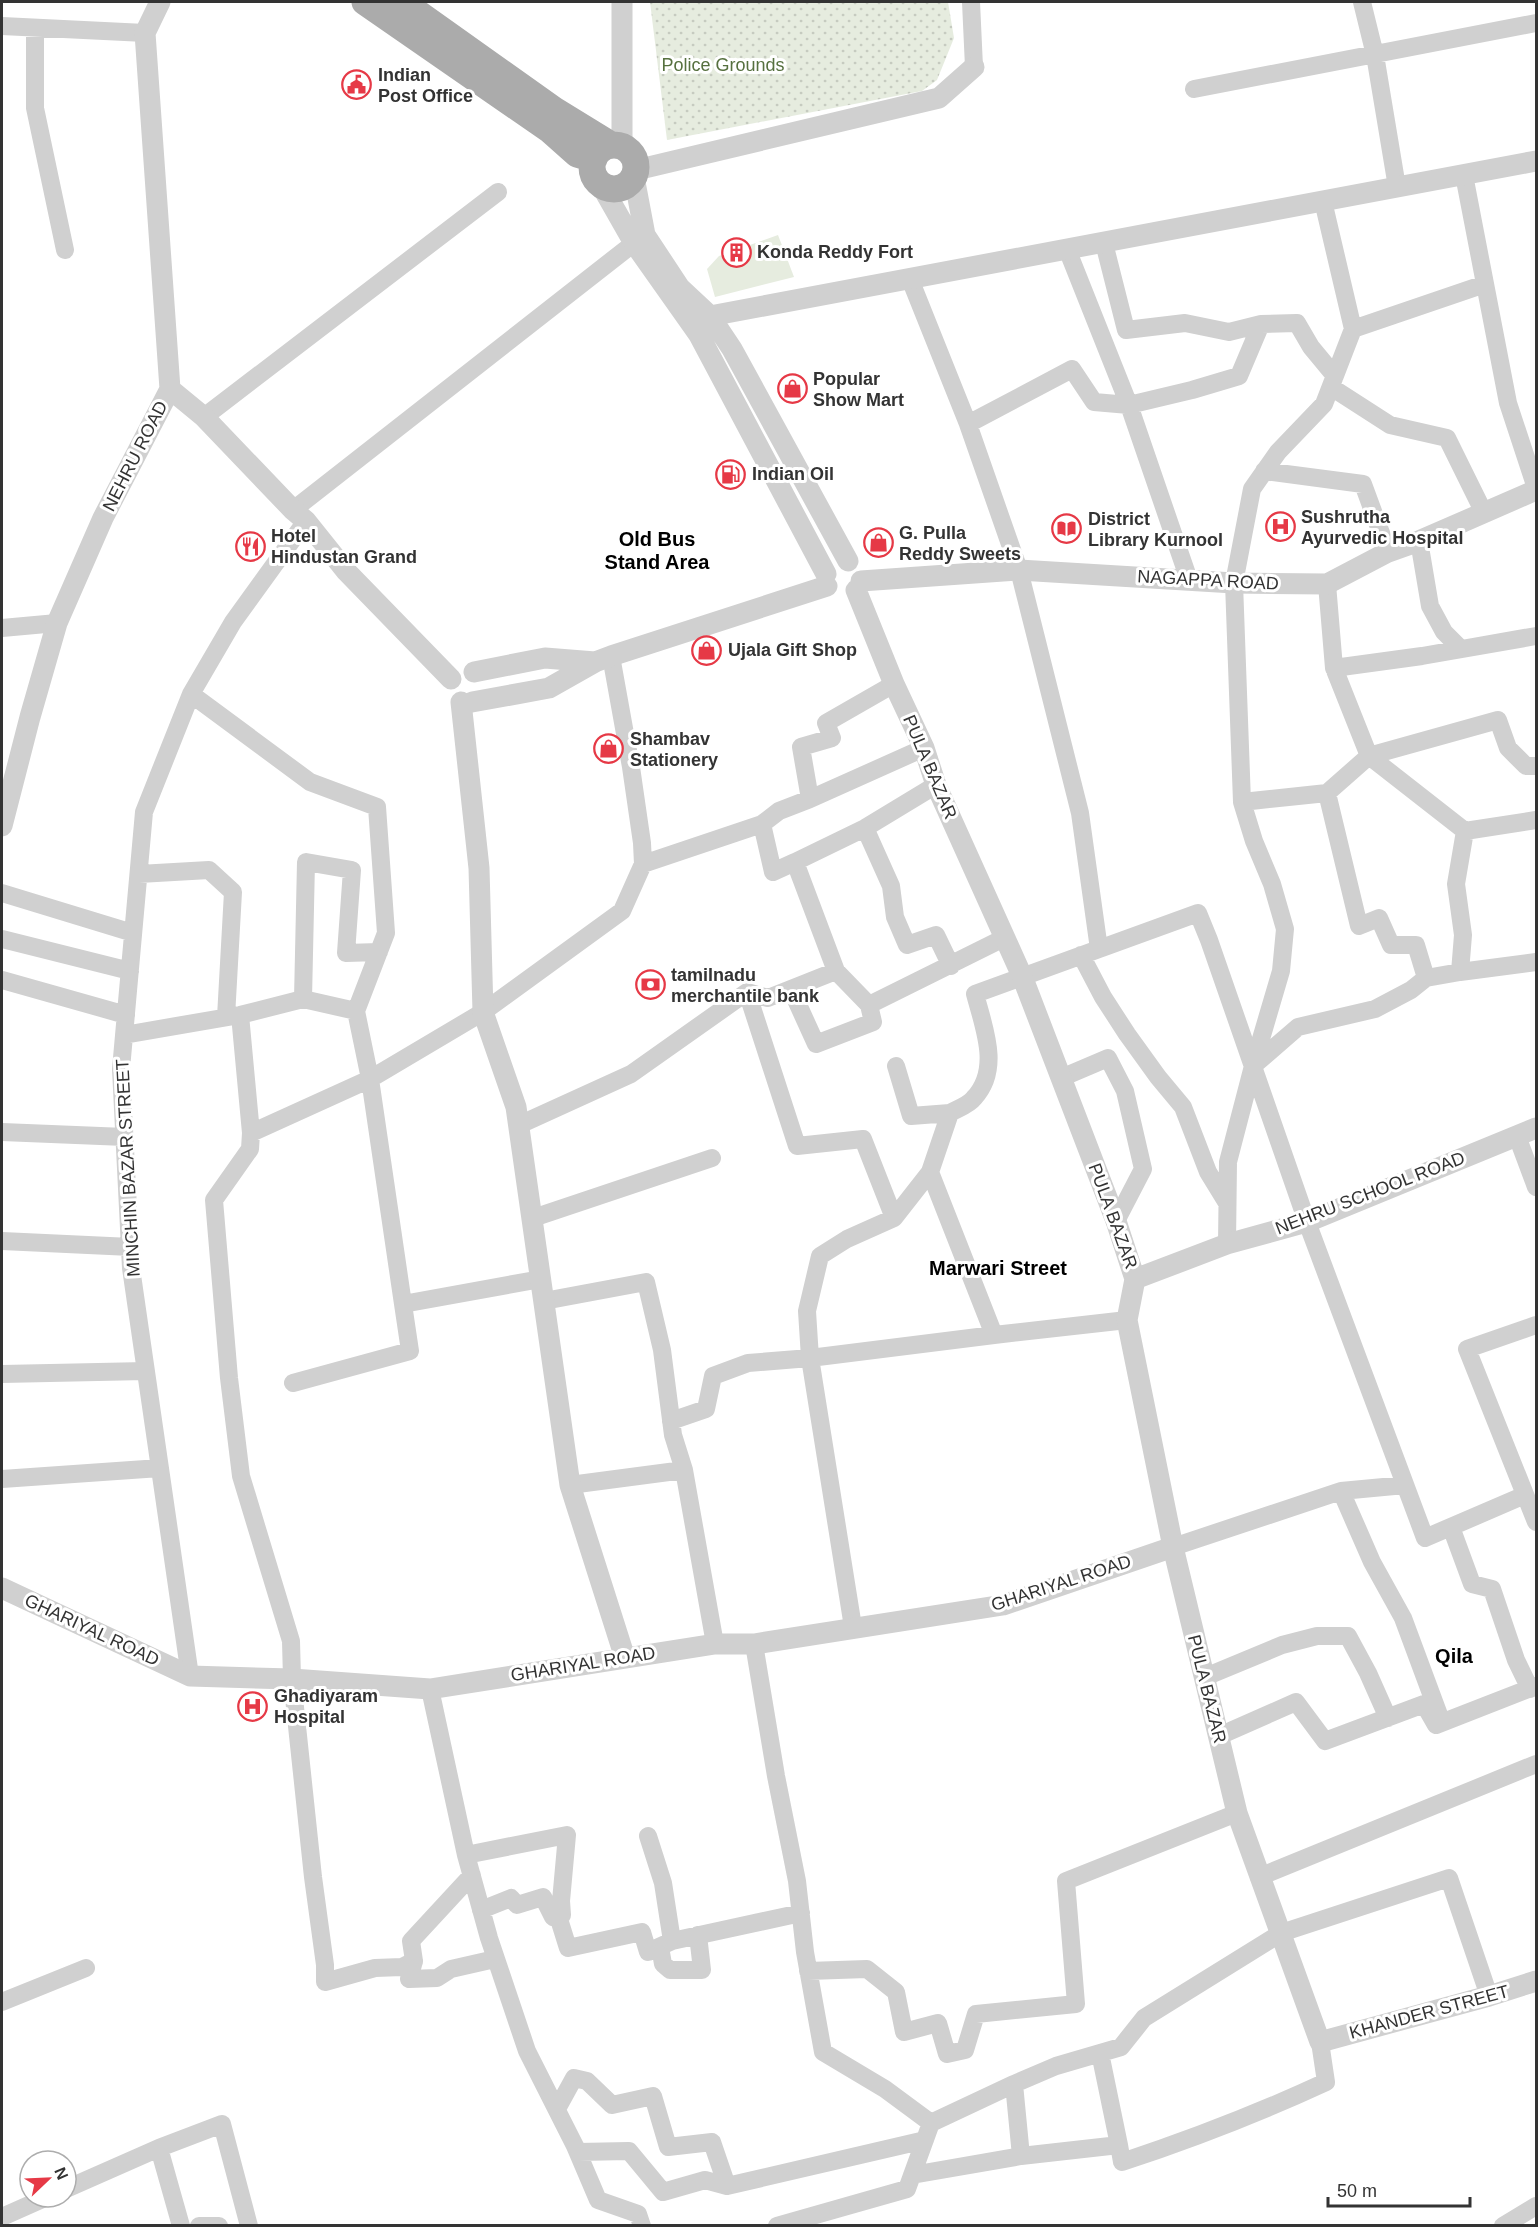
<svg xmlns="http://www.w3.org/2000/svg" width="1538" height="2227" font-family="Arial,sans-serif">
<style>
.park{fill:url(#park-dots)}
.garden{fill:#e6ecdf}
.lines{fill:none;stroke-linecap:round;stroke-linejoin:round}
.minor{stroke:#d0d0d0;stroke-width:18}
.tertiary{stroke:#d0d0d0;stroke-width:21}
.primary{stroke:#ababab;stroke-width:27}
.labels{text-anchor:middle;stroke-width:6;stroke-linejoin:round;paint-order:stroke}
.park-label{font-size:18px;fill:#56703f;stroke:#fff}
.poi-label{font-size:18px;font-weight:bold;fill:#333;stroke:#fff;text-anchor:start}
.street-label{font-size:18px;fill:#333;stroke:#fff}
.neighbourhood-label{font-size:20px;font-weight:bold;fill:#000;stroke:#fff}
</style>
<defs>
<pattern id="park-dots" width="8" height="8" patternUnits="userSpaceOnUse" patternTransform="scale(1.5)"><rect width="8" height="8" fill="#e6ecdf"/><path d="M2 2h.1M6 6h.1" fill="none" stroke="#c6cbc0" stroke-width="1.8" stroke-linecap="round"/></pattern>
</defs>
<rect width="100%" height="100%" fill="#fff"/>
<!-- park -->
<path class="park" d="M 650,2 L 948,2 L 954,38 L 937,80 L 922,91 L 667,140 Z"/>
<!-- garden -->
<path class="garden" d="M 778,235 L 794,277 L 715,297 L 707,269 L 719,256 Z"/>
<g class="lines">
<!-- minor -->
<path class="minor" d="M 971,2 L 974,67
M 1362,2 L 1375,55 L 1397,187
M 2,26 L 145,33
M 35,29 L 35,108 L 65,250
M 1194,89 L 1536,23
M 1464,175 L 1508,403 L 1536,488
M 1323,201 L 1353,329
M 1104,243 L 1126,330 L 1185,323 L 1229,332 L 1261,324 L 1297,323 L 1311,347 L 1335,376
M 1067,249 L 1129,405 L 1189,580
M 910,279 L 968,424 L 1072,369 L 1094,402 L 1129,405 L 1192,390 L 1239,376 L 1261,324
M 1485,284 L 1353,329 L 1324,404 L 1278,452 L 1252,489 L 1234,583 L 1242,802 L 1327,793 L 1369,756 L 1498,720 L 1508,748 L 1526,766 L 1536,766
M 1331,387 L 1390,425 L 1447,438 L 1484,513
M 204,417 L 498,192
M 968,424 L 1019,570 L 1080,813 L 1099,949
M 1264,471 L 1363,484 L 1388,552
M 293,510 L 634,243
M 1419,541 L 1430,606 L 1444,632 L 1461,649
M 1327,584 L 1334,668 L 1369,756 L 1465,831 L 1536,820
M 2,628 L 57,623
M 1334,668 L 1422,656 L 1536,636
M 1327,793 L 1359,926 L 1379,918 L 1391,945 L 1416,945 L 1426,978
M 810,799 L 924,748
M 865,828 L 891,886 L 895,917 L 907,945 L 936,935 L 951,966
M 795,862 L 773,872 L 762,824 L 779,811 L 810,799 L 801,747 L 832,738 L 826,723 L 894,684
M 643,864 L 762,824
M 139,874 L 209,870 L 233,892 L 226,1017
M 2,893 L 133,933
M 2,939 L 130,971
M 1081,955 L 1103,997 L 1127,1034 L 1158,1077 L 1183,1107 L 1208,1172 L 1227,1203
M 836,971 L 795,862 L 865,828 L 936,785
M 1460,972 L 1463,935 L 1456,884 L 1465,831
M 2,980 L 126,1015
M 791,989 L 816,1044 L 873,1022 L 869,1005
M 747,992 L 768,998 L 836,971 L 869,1005 L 1004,938
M 303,999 L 306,862 L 352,870 L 346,953 L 379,952
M 356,1011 L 370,1079 L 403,1304 L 541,1279
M 240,1015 L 251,1133 L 250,1149 L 214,1200 L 229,1378 L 241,1476 L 291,1641 L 292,1679 L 313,1877 L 325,1965 L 325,1982 L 375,1968 L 402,1967 L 414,1961 L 411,1941 L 472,1875
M 124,1035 L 240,1015 L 303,999 L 356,1011 L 386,933 L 377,807 L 310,782 L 191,694
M 896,1066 L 911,1116 L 950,1113
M 1253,1066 L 1298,1027 L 1375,1009 L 1411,990 L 1426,978 L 1460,972 L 1536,962
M 1061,1078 L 1108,1058 L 1125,1091 L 1143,1169 L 1116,1221
M 519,1125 L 631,1074 L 747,992 L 797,1146 L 863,1139 L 894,1218
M 2,1132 L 125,1137
M 251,1133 L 370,1079 L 483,1012 L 622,911 L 643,864 L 642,843 L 631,767 L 611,656
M 1517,1136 L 1536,1187
M 930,1172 L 994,1335 L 1127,1320
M 533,1218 L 712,1158
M 2,1241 L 131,1247
M 1227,1244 L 1228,1162 L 1253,1066 L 1281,971 L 1285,929 L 1272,884 L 1254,841 L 1242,802
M 544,1301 L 646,1282 L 662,1350 L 673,1435 L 684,1470 L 715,1644
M 1536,1325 L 1467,1349 L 1536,1522
M 2,1374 L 146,1371
M 293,1383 L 410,1351 L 403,1304
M 671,1421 L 706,1409 L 713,1376 L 748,1363 L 810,1358 L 807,1311 L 820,1256 L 847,1239 L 894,1218 L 930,1172 L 950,1113 C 957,1109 969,1105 974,1098 C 1001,1069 984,1028 975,994 L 1198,913 L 1209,940 L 1307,1222 L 1425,1538 L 1525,1495
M 2,1479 L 160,1468
M 570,1485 L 684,1470
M 1341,1491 L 1372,1562 L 1403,1618 L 1439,1715
M 1451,1527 L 1472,1584 L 1492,1589 L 1516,1660 L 1530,1689
M 1173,1547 L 1341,1491 L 1405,1485
M 853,1627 L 810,1358 L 994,1335
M 754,1644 L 776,1776 L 797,1881 L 805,1952 L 823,2052 L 885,2089 L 931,2123 L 907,2189 L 777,2226
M 190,1676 L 131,1268 L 121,1069 L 144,812 L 191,694 L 233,622 L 306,521
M 1205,1677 L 1282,1645 L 1317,1636 L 1348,1636 L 1368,1673 L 1388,1718
M 430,1689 L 466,1855 L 489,1938 L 527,2051 L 575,2146 L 598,2200 L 638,2214 L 642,2226
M 1219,1736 L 1296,1702 L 1325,1741 L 1424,1704 L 1436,1725 L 1536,1686
M 466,1855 L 567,1835 L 561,1901 L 562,1915 L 553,1917 L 543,1897 L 517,1905 L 511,1898 L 481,1910
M 1259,1877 L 1536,1764
M 558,1916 L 568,1948 L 642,1932 L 648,1952 L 672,1941 L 663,1883 L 648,1836
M 672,1941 L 801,1913
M 660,1947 L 663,1964 L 670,1970 L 702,1970 L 698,1935
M 414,1961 L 409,1979 L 437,1978 L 451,1969 L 495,1959
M 808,1971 L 867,1969 L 896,1992 L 904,2032 L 938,2023 L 947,2054 L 965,2050 L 976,2014 L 1076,2004 L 1066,1881 L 1237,1813
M 2,2002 L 86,1968
M 1320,2042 L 1326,2082 C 1259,2113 1192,2139 1122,2162 L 1119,2145 L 1021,2156 L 1014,2084 L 1056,2066 L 1121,2047 L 1144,2018 L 1281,1933 L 1449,1878 L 1489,1996
M 1100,2053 L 1119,2145
M 557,2109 L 574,2078 L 587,2081 L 612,2105 L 653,2096 L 668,2147 L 712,2142 L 727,2186
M 931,2123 L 1014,2084
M 159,2148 L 222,2124 L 249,2226
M 578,2152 L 629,2151 L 663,2192 L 705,2180 L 727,2186 L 925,2140
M 912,2175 L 1021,2156
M 66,2189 L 159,2148 L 181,2226
M 2,2217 L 47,2197
M 199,2226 L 219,2226
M 1503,2226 L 1536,2206"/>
<!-- tertiary -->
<path class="tertiary" d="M 622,2 L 622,146
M 636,170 L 939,98 L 974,67
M 634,177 L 645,235 L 680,288 L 710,316 L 732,349 L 848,561
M 601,185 L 634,243 L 699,335 L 826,574
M 691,324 L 710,316 L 1536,161
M 170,389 L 204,417 L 293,510 L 306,521 L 346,571 L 451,679
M 861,581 L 1019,570 L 1234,583 L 1327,584 L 1388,552 L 1419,541 L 1536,490
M 856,590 L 894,684 L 924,748 L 936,785 L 1022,976 L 1116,1221 L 1135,1279 L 1127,1320 L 1173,1547 L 1237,1813 L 1320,2042 L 1489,1996 L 1536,1981
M 474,672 L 545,658 L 595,662
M 461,702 L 479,868 L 483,1012 L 516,1107 L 570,1485 L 625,1658
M 472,702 L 549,688 L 595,662 L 611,656 L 827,586
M 2,826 L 30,717 L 57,623 L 103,518 L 170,389 L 145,33 L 160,2
M 1135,1279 L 1227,1244 L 1307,1222 L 1536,1128
M 2,1588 L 190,1676 L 292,1679 L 430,1689 L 715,1644 L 754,1644 L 1003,1605 L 1173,1547"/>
<!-- primary -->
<path class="primary" d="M 365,2 L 550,130 L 577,154 L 594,159
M 402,2 L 554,110 L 611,145
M592 167a22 22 0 1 1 44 0a22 22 0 1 1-44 0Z"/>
</g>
<!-- icons -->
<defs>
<symbol id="civic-ring" viewBox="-11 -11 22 22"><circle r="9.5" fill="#fff" stroke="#e63946" stroke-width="1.5"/><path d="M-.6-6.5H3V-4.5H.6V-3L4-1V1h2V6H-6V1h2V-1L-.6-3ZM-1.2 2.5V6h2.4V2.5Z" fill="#e63946"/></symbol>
<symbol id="building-ring" viewBox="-11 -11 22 22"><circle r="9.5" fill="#fff" stroke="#e63946" stroke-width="1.5"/><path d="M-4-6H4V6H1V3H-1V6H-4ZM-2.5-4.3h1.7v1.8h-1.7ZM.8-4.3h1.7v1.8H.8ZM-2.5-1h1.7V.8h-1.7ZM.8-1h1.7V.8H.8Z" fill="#e63946"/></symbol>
<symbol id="shop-ring" viewBox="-11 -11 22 22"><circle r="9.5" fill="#fff" stroke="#e63946" stroke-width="1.5"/><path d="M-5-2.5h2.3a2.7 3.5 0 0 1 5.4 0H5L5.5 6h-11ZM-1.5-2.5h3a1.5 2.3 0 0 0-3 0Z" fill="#e63946"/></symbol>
<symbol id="fuel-ring" viewBox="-11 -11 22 22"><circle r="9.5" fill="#fff" stroke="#e63946" stroke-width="1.5"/><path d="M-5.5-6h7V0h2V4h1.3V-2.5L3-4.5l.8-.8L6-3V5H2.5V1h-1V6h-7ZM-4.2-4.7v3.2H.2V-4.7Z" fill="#e63946"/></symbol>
<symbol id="hospital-ring" viewBox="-11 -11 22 22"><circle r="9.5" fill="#fff" stroke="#e63946" stroke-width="1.5"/><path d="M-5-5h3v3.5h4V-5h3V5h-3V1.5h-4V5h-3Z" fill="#e63946"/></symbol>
<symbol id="library-ring" viewBox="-11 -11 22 22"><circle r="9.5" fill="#fff" stroke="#e63946" stroke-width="1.5"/><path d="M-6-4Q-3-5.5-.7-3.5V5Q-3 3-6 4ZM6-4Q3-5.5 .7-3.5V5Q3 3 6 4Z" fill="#e63946"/></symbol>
<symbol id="restaurant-ring" viewBox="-11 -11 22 22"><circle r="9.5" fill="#fff" stroke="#e63946" stroke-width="1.5"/><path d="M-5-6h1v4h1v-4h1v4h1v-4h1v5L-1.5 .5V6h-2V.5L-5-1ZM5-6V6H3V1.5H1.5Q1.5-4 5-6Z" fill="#e63946"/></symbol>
<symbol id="bank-ring" viewBox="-11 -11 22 22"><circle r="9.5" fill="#fff" stroke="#e63946" stroke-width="1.5"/><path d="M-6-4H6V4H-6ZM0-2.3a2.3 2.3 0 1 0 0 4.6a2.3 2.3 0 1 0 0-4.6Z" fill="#e63946"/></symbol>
</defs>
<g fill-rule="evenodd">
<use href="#civic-ring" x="340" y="68" width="33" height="33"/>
<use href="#building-ring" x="720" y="236" width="33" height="33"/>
<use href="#shop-ring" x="776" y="372" width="33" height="33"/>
<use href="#fuel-ring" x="714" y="458" width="33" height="33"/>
<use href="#hospital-ring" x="1264" y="510" width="33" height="33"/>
<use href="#library-ring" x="1050" y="512" width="33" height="33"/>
<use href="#shop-ring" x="862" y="526" width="33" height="33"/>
<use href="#restaurant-ring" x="234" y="530" width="33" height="33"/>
<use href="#shop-ring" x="690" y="634" width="33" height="33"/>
<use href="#shop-ring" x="592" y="732" width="33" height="33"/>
<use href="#bank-ring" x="634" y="968" width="33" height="33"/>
<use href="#hospital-ring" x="236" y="1690" width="33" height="33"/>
</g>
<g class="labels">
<!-- park labels -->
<g class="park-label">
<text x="723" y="71">Police Grounds</text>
</g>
<!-- poi labels -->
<g class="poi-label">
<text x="378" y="81">Indian<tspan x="378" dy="21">Post Office</tspan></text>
<text x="757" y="258">Konda Reddy Fort</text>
<text x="813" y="385">Popular<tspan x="813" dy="21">Show Mart</tspan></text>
<text x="752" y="480">Indian Oil</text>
<text x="1301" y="523">Sushrutha<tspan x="1301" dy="21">Ayurvedic Hospital</tspan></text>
<text x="1088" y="525">District<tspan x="1088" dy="21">Library Kurnool</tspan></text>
<text x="899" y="539">G. Pulla<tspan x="899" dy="21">Reddy Sweets</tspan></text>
<text x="271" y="542">Hotel<tspan x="271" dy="21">Hindustan Grand</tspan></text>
<text x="728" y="656">Ujala Gift Shop</text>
<text x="630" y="745">Shambav<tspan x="630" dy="21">Stationery</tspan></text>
<text x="671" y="981">tamilnadu<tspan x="671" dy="21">merchantile bank</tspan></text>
<text x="274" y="1702">Ghadiyaram<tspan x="274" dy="21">Hospital</tspan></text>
</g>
<!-- street labels -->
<g class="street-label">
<text transform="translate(135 456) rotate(-63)" y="6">NEHRU ROAD</text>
<text transform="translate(1208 580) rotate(3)" y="6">NAGAPPA ROAD</text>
<text transform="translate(930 767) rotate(67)" y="6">PULA BAZAR</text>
<text transform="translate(128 1168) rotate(-93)" y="6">MINCHIN BAZAR STREET</text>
<text transform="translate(1370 1193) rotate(-21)" y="6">NEHRU SCHOOL ROAD</text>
<text transform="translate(1113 1216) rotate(70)" y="6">PULA BAZAR</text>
<text transform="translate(1061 1583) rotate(-18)" y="6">GHARIYAL ROAD</text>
<text transform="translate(92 1630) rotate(25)" y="6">GHARIYAL ROAD</text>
<text transform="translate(583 1664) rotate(-9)" y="6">GHARIYAL ROAD</text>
<text transform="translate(1207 1689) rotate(76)" y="6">PULA BAZAR</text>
<text transform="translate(1429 2012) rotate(-15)" y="6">KHANDER STREET</text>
</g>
<!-- neighbourhood labels -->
<g class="neighbourhood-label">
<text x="657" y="546">Old Bus<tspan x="657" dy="23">Stand Area</tspan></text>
<text x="998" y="1275">Marwari Street</text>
<text x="1454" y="1663">Qila</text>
</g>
</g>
<!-- border -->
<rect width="1538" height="2227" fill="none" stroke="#333333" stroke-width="6"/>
<!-- north arrow -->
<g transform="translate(48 2179) rotate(67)"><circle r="28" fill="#ffffff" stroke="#adadad" stroke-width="1.5"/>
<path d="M0-4.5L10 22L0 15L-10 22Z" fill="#e63946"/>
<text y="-9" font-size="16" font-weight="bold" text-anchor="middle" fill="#333333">N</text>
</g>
<!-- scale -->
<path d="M1328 2197v9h142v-9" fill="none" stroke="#333333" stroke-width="3"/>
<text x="1337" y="2197" font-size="18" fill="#333333" stroke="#ffffff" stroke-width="4.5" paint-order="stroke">50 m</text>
</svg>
